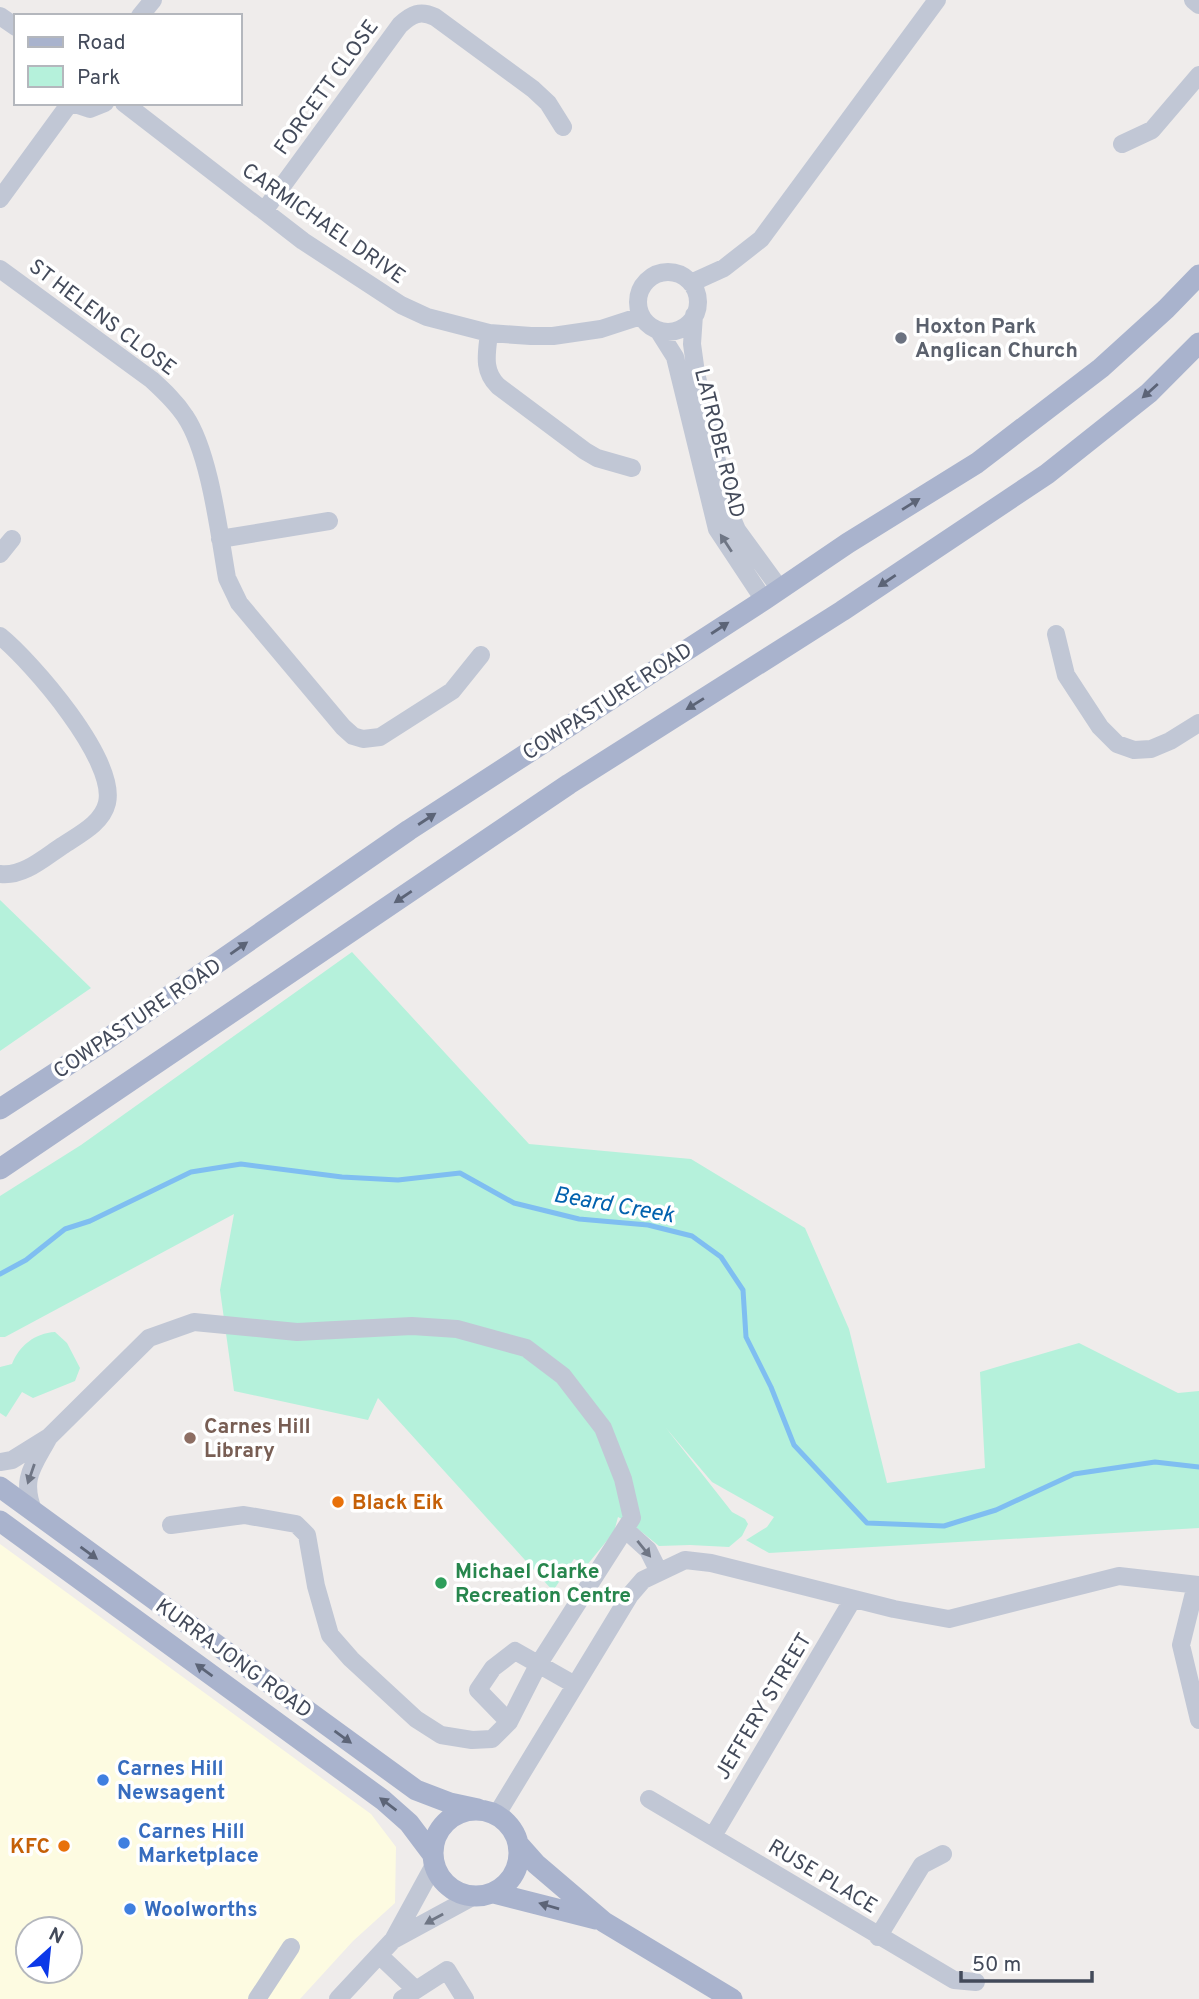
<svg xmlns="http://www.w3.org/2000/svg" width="1199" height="1999" font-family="Overpass,sans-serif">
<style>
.commercial{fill:#fdfbe1;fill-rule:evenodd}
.green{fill:#b5f1db}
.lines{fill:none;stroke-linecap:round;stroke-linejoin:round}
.stream{stroke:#7fbef1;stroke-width:5}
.minor{stroke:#c1c7d5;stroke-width:18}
.major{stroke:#a9b3cd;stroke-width:21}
.oneway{fill:#5c6477}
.oneway2{fill:#6f7685}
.worship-dot{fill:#6b7280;stroke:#fff;stroke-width:2.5}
.education-dot{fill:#8d6e63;stroke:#fff;stroke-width:2.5}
.food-dot{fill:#e8710a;stroke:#fff;stroke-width:2.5}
.leisure-dot{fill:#2e9e5b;stroke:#fff;stroke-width:2.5}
.shop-dot{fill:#3f7fe0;stroke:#fff;stroke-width:2.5}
.labels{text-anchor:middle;stroke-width:7;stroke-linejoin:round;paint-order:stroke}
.street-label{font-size:21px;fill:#434a5a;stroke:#fff}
.worship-label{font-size:21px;font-weight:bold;fill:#5b616d;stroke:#fff;text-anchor:start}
.education-label{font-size:21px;font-weight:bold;fill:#785e54;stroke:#fff;text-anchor:start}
.food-label{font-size:21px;font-weight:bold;fill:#c56008;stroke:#fff;text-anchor:start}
.leisure-label{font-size:21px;font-weight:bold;fill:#27864d;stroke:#fff;text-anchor:start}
.shop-label{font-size:21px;font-weight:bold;fill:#366cbe;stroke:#fff;text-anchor:start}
.water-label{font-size:23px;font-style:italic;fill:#0261ae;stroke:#fff}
</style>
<rect width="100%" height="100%" fill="#efeceb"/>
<!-- commercial -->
<path class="commercial" d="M 0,1544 L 371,1814 L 396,1847 L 395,1903 L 353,1941 L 300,1999 L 0,1999 ZM 28,1929 L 70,1929 L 70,1971 L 28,1971 Z"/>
<!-- green -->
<path class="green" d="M 0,900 L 91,988 L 0,1051 Z
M 352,952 L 529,1144 L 691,1159 L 805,1228 L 849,1329 L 887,1483 L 985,1468 L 980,1372 L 1079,1343 L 1178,1393 L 1199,1391 L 1199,1528 L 769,1553 L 746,1540 L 767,1527 L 774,1517 L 712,1482 L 666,1428 L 732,1512 L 745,1519 L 748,1524 L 742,1536 L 729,1547 L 690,1545 L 659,1546 L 633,1525 L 618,1517 L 614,1532 L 587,1565 L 574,1559 L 553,1591 L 378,1398 L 368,1420 L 234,1391 L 220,1290 L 234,1214 L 5,1337 L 0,1337 L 0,1196 L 81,1145 Z
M 55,1332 L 67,1343 L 80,1368 L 75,1381 L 33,1398 L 22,1392 L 6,1417 L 0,1413 L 0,1367 L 12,1364 C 19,1346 35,1333 55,1332 Z"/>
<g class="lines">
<!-- stream -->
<path class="stream" d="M 0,1274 L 26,1260 L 65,1229 L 90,1221 L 191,1172 L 241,1164 L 342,1177 L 398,1180 L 460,1173 L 514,1203 L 579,1219 L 648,1225 L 692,1236 L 721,1257 L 743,1290 L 746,1337 L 771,1387 L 794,1445 L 867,1523 L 944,1526 L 996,1510 L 1074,1474 L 1155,1462 L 1199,1467"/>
<!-- minor -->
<path class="minor" d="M 1193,0 L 1199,5
M 0,16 L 16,27
M 140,16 L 153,0
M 72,103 L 90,109 L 105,103
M 124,103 L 303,241 L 401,305 L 427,317 L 489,333 L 531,336 L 553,336 L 601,329 L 641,316
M 1122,144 L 1152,130 L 1199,75
M 0,199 L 70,103
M 264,211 L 400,25 C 412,14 420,10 435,17 L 533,89 L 548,103 L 563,127
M 0,269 L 152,380 C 164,391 176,402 185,416 C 210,453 219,533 227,578 L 239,603 L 343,727 L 353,736 L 363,739 L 380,737 L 452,691 L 481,655
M638 302a30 30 0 1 1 60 0a30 30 0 1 1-60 0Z
M 691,283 L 724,268 L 761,239 L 937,0
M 694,315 L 692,344 L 696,373 L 729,511 L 737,530 L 780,589
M 658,330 L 675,357 L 717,529 L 764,600
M 489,333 C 487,353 482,370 498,386 L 585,451 L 597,458 L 632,468
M 220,539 L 329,521
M 0,554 L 12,539
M 1056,634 L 1066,675 L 1100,727 L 1117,744 L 1134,750 L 1151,749 L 1170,741 L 1199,723
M 0,636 C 32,662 117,760 107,803 C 102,824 78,835 62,846 C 44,858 23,877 0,874
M 0,1462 L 12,1460 L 49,1437 L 149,1338 L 194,1322 L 297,1332 L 412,1326 L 457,1329 L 526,1348 L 563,1376 L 603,1428 L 623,1479 L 632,1518 L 538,1665 L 509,1722 L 492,1739 L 472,1740 L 441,1735 L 416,1719 L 351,1659 L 330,1635 L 316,1586 L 307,1535 L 296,1524 L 244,1515 L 171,1525
M 34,1513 C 20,1478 33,1467 49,1437
M 626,1530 L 648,1550 L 659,1572
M 1196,1585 L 1181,1645 L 1199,1720
M 509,1722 L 478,1690 L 493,1668 L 515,1651 L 575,1685
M 649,1799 L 954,1980 L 976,1982
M 497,1814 L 630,1595 L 643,1580 L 685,1560 L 711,1563 L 894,1609 L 949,1619 L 1119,1576 L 1199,1585
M 713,1836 L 853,1599
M 878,1937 L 922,1865 L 943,1854
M 393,1940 L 474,1896
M 379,1955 L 416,1990
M 257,1999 L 291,1947
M 338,1999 L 393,1940 L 434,1865
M 402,1999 L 447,1970 L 465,1999"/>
<!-- major -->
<path class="major" d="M 0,1109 L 100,1044 L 409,830 L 764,600 L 848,543 L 977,463 L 1101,368 L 1166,309 L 1199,275
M 0,1169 L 569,784 L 842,611 L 1047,474 L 1149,393 L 1199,343
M 0,1487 L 416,1790 L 450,1803 L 478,1809
M 0,1521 L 383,1800 L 409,1823 L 433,1855
M433 1853a43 43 0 1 1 86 0a43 43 0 1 1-86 0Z
M 520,1846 L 536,1864 L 604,1922 L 732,1999
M 494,1893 L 596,1919"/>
</g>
<!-- one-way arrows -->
<defs><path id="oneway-solid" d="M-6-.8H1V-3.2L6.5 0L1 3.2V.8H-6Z" transform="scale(1.75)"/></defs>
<g class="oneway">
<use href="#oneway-solid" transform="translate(1150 391) rotate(138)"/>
<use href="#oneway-solid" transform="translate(911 504) rotate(-32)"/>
<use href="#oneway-solid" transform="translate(887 581) rotate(146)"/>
<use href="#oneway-solid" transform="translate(720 628) rotate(-33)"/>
<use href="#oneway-solid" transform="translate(695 704) rotate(148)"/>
<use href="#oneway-solid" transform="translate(427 819) rotate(-33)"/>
<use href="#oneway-solid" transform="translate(403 897) rotate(146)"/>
<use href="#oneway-solid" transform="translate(239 948) rotate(-35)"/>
<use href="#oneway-solid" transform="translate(89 1553) rotate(36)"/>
<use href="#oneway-solid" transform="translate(204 1670) rotate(-144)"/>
<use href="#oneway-solid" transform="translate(343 1737) rotate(36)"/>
<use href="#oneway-solid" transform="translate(388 1804) rotate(-143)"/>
<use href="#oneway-solid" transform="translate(549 1906) rotate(-164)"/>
</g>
<g class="oneway2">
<use href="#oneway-solid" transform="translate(726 543) rotate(-123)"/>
<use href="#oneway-solid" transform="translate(31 1474) rotate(109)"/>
<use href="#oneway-solid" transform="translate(644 1549) rotate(51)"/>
<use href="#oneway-solid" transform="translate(434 1919) rotate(151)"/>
</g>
<!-- markers -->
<circle class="worship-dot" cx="901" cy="338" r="7"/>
<circle class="education-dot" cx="190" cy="1438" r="7"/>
<g class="food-dot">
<circle cx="338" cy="1502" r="7"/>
<circle cx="64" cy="1846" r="7"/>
</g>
<circle class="leisure-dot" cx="441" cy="1583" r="7"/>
<g class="shop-dot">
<circle cx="103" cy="1780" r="7"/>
<circle cx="124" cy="1843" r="7"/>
<circle cx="130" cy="1909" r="7"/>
</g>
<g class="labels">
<!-- street labels -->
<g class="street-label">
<text transform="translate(326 87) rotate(-54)" y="7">FORCETT CLOSE</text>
<text transform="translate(324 223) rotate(35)" y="7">CARMICHAEL DRIVE</text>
<text transform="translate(103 317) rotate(37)" y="7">ST HELENS CLOSE</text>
<text transform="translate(720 443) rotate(76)" y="7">LATROBE ROAD</text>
<text transform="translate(607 701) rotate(-33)" y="7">COWPASTURE ROAD</text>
<text transform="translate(137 1018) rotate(-34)" y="7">COWPASTURE ROAD</text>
<text transform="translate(234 1658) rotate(36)" y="7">KURRAJONG ROAD</text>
<text transform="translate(763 1706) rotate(-59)" y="7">JEFFERY STREET</text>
<text transform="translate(823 1876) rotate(31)" y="7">RUSE PLACE</text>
</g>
<!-- worship labels -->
<g class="worship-label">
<text x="915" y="333">Hoxton Park<tspan x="915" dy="24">Anglican Church</tspan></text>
</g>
<!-- education labels -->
<g class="education-label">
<text x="204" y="1433">Carnes Hill<tspan x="204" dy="24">Library</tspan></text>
</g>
<!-- food labels -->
<g class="food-label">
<text x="352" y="1509">Black Eik</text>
<text x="50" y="1853" text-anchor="end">KFC</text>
</g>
<!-- leisure labels -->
<g class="leisure-label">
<text x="455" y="1578">Michael Clarke<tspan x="455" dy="24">Recreation Centre</tspan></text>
</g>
<!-- shop labels -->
<g class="shop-label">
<text x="117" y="1775">Carnes Hill<tspan x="117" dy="24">Newsagent</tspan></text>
<text x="138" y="1838">Carnes Hill<tspan x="138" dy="24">Marketplace</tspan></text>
<text x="144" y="1916">Woolworths</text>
</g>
<!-- water labels -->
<g class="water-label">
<text transform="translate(614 1204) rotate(10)" y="8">Beard Creek</text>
</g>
</g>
<!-- legend -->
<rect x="14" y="14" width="228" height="91" fill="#ffffff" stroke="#b4b7bd" stroke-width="2"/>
<rect x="28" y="37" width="35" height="10" fill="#a9b3cd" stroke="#b4b7bd" stroke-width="2"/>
<text x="77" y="49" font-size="21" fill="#434a5a">Road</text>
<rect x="28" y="66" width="35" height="21" fill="#b5f1db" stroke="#b4b7bd" stroke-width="2"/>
<text x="77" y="84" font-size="21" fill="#434a5a">Park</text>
<!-- north arrow -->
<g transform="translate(49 1950) rotate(27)"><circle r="33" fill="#ffffff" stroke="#b4b7bd" stroke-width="2"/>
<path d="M0-5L12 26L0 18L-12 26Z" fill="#0c38e8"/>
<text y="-10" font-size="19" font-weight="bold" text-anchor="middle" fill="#434a5a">N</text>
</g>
<!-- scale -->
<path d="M961 1971v10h131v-10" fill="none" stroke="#434a5a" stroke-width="3.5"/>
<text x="972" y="1971" font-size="21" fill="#434a5a" stroke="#ffffff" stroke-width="5" paint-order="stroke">50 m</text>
</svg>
